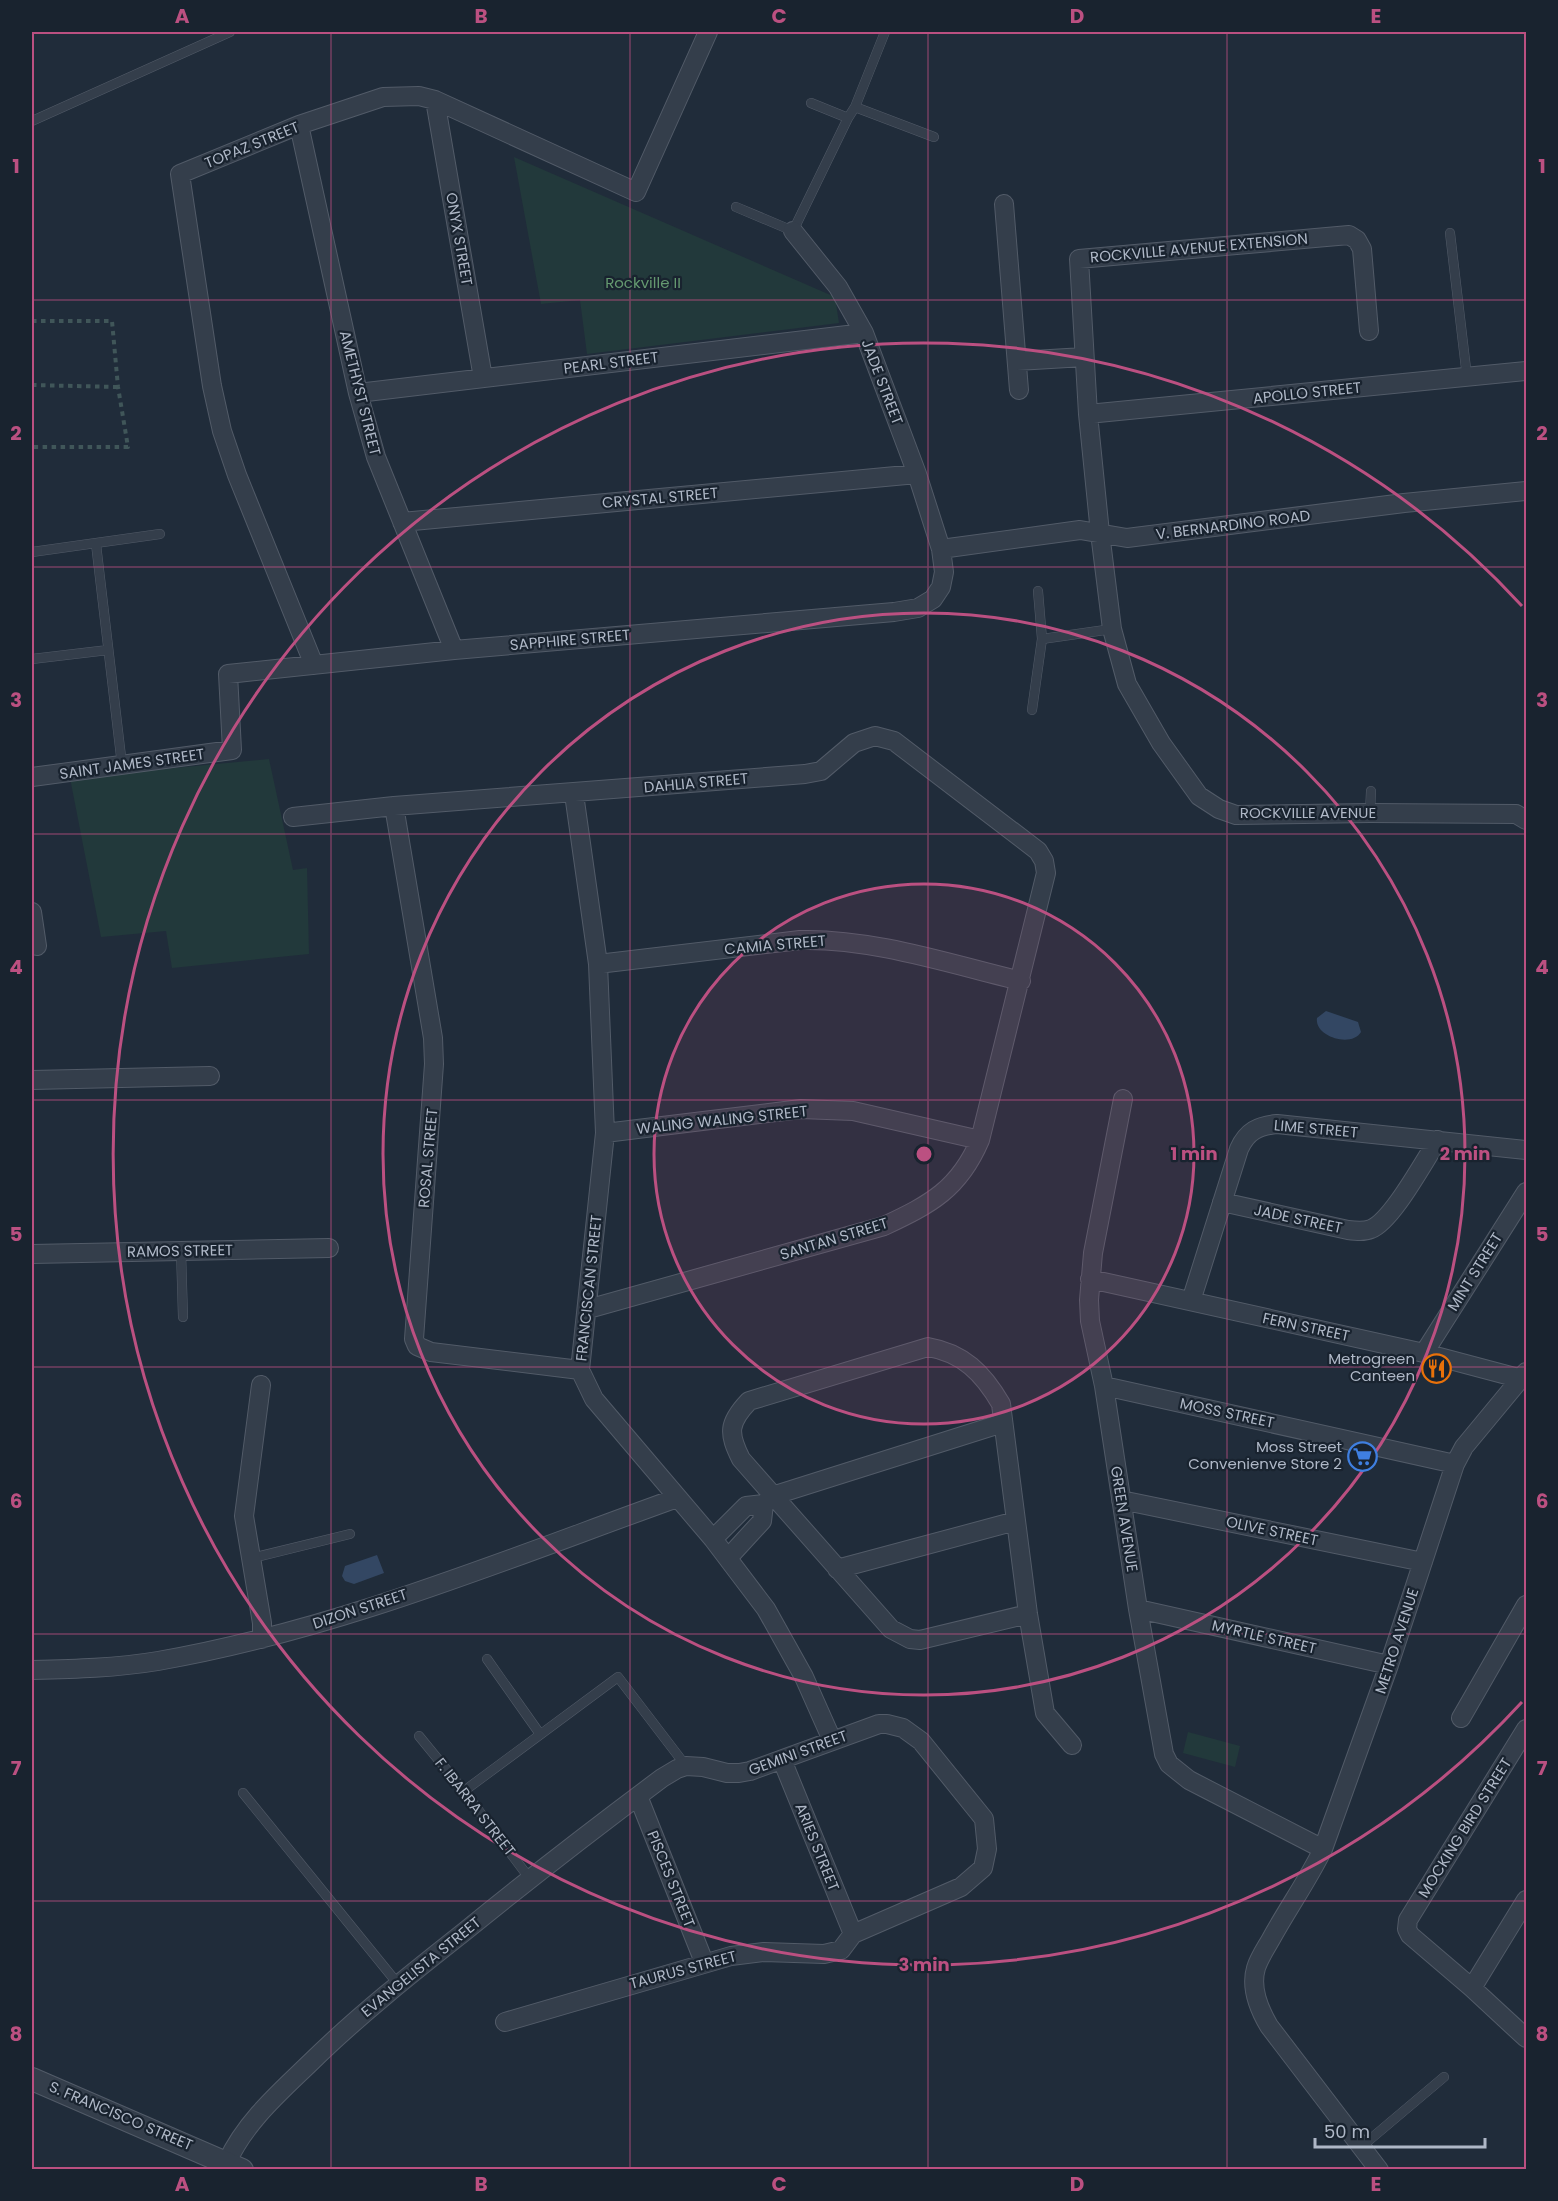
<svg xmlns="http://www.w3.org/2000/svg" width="1558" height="2201" font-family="Poppins,sans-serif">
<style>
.green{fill:#22393b}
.water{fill:#334763}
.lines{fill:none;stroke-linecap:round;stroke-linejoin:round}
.service-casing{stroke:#525b68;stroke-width:10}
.minor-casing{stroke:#525b68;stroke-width:20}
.tertiary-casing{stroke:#525b68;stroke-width:24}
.path{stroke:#405659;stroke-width:4;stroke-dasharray:4.5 4.5;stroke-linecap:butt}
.service{stroke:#343e4b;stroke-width:9}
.minor{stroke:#343e4b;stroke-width:18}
.tertiary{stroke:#343e4b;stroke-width:22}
.grid{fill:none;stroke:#bb5081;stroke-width:1.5;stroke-opacity:0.55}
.ring{fill:none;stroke:#bb5081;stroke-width:3}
.labels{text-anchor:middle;stroke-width:4.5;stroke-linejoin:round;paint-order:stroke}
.street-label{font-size:15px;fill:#afb8c7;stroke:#19232f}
.park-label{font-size:15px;fill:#659970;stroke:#19232f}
.poi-label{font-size:15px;fill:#afb8c7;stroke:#19232f;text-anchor:end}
.centre{fill:#bb5081;stroke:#19232f;stroke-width:3}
.ring-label{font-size:18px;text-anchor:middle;font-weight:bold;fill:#bb5081;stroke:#19232f;stroke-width:4.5;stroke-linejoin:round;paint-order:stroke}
.neatline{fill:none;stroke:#bb5081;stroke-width:2}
.grid-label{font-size:20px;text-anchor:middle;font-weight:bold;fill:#bb5081}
</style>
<rect width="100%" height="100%" fill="#202c3a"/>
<!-- green -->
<path class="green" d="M 514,157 L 835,297 L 839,323 L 587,354 L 580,300 L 541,304 Z
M 269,759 L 293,870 L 307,868 L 309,954 L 172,968 L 166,931 L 101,937 L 70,778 Z
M 1188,1732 L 1240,1746 L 1235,1767 L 1183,1753 Z"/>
<!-- water -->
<path class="water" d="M 1326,1011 L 1358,1022 L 1361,1032 C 1352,1048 1314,1037 1317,1018 Z
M 377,1555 L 384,1573 L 354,1584 L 345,1581 L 342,1576 L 345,1566 Z"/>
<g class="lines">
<defs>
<path id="service" d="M 811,103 L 848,118
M 855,107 L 934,137
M 32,121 L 230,32
M 736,207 L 793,231 L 848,118 L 855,107 L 885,32
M 1450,233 L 1467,377
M 96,544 L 122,765
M 32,552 L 160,534
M 1042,639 L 1112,629
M 32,659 L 108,650
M 1032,710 L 1042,639 L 1038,591
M 1370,813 L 1371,791
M 181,1251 L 183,1317
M 252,1558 L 350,1534
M 487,1659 L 540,1734
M 419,1736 L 464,1791 L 530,1879
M 464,1791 L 618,1677 L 686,1766
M 243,1793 L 398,1984
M 1361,2147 L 1444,2077"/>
<path id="minor" d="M 435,100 L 483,378
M 299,125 L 358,393 L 376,457 L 454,650
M 1004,204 L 1019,390
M 1369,331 L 1362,249 L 1357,240 L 1349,235 L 1079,259 L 1088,414 L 1100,533 L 1112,629 L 1127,684 L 1161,743 L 1199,796 L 1219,809 L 1236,815 L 1370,813 L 1516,814 L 1526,820
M 1017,361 L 1084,357
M 358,393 L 864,333
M 1088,414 L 1526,371
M 402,522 L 917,474
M 941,549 L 1080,530 L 1127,538 L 1404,503 L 1526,491
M 314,665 L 237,475 L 222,431 L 212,386 L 180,174 L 299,125 L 383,97 L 419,96 L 435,100 L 636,192 L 708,32
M 32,777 L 232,750 L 228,674 L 454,650 L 894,612 L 918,608 L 933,599 L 941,587 L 944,572 L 941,549 L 917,474 L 864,333 L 838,287 L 793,231
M 574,794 L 598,964 L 605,1133 L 580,1370 L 594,1399 L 713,1539 L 766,1609 L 804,1677 L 832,1740
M 394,806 L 433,1038 L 434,1064 L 414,1339 L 417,1346 L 431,1352 L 580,1370
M 293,817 L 394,806 L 805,774 L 821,771 L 854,743 L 875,736 L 894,741 L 1038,851 L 1044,861 L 1046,873 L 980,1140 C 959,1189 931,1204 884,1226 L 588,1309
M 32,912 L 37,946
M 598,964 L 800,940 C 872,938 950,964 1021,981
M 32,1080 L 210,1076
M 1123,1099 L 1093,1253 L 1089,1300 L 1090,1321 L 1104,1386 L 1138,1609 L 1164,1754 L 1169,1764 L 1189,1780 L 1323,1849
M 605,1133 L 801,1109 L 853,1111 L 980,1140
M 1222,1202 L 1348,1230 C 1356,1231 1364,1232 1371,1229 C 1392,1221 1424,1161 1438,1140
M 32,1254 L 329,1248
M 1090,1279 L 1424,1353 L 1522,1379
M 1191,1301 L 1239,1149 C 1247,1131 1258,1126 1277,1124 L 1526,1150
M 1424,1353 L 1526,1192
M 261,1385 L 244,1516 L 262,1623 L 262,1639
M 1104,1386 L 1455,1464
M 1121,1500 L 1423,1562
M 713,1539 L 746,1506 L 764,1504
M 728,1558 L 762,1521 L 764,1504 L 772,1496 L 1003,1423
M 837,1569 L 1016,1521
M 1138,1609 L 1389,1665
M 1028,1614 L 920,1640 L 910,1639 L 891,1629 L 741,1459 C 728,1433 728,1423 749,1401 L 928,1347 C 963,1353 983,1373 1001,1404 L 1028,1614 L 1045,1713 L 1072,1745
M 32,1670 C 74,1669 116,1668 158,1661 C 337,1630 507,1559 677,1498
M 1461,1718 L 1526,1605
M 1526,1729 L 1408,1920 L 1407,1929 L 1410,1935 L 1472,1988 L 1526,2038
M 782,1760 L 853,1934
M 638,1796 L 704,1962
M 1472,1988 L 1526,1900
M 227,2162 C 246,2121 280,2092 311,2062 C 359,2015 412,1973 464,1932 C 529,1879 595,1828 662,1778 L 677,1769 L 686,1766 L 703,1767 L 727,1773 L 739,1773 L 750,1771 L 879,1724 L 887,1724 L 903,1728 L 921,1741 L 984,1819 L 987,1849 L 983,1868 L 961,1887 L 853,1934 L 841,1950 L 824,1954 L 764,1952 L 731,1956 L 505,2022
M 1379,2170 L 1269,2026 C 1259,2009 1250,1988 1256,1968 C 1259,1958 1266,1948 1271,1939 C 1288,1908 1308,1880 1323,1849 L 1389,1665 L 1455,1464 L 1464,1447 L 1526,1372"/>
<path id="tertiary" d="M 32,2079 L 242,2170"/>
</defs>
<!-- service casing -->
<use href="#service" class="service-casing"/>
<!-- minor casing -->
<use href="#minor" class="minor-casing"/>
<!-- tertiary casing -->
<use href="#tertiary" class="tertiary-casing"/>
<!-- path -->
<path class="path" d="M 32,321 L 112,321 L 118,387 L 128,447 L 32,447
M 32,385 L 118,387"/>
<!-- service -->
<use href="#service" class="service"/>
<!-- minor -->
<use href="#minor" class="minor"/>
<!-- tertiary -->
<use href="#tertiary" class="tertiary"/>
</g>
<!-- grid -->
<path class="grid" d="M 331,32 L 331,2170M 630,32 L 630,2170M 928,32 L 928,2170M 1227,32 L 1227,2170M 32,300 L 1526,300M 32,567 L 1526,567M 32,834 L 1526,834M 32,1100 L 1526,1100M 32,1367 L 1526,1367M 32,1634 L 1526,1634M 32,1901 L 1526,1901"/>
<!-- distance rings -->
<circle cx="924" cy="1154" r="270" fill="#bb5081" fill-opacity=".12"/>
<g class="ring">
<circle cx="924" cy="1154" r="270"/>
<circle cx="924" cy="1154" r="541"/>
<path d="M1522 1702A811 811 0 1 1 1522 606"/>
</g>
<!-- icons -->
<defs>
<symbol id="restaurant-ring" viewBox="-11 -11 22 22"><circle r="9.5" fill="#19232f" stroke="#e8710a" stroke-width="1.5"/><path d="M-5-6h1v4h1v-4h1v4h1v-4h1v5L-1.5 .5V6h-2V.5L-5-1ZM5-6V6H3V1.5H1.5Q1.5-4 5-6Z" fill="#e8710a"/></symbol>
<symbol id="supermarket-ring" viewBox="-11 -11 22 22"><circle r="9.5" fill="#19232f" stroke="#3f7fe0" stroke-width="1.5"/><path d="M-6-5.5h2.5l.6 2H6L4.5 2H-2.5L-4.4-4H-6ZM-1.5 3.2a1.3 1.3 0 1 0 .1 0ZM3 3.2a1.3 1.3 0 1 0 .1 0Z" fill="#3f7fe0"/></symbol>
</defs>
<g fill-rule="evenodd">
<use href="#restaurant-ring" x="1420" y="1352" width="33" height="33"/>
<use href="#supermarket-ring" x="1346" y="1440" width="33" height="33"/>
</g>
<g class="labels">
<!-- street labels -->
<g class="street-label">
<text transform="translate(252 145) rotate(-22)" y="5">TOPAZ STREET</text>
<text transform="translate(459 239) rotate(80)" y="5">ONYX STREET</text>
<text transform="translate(1199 248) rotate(-5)" y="5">ROCKVILLE AVENUE EXTENSION</text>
<text transform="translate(611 363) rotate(-7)" y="5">PEARL STREET</text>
<text transform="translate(882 382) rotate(69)" y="5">JADE STREET</text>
<text transform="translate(360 393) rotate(76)" y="5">AMETHYST STREET</text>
<text transform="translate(1307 393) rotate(-6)" y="5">APOLLO STREET</text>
<text transform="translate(660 498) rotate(-5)" y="5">CRYSTAL STREET</text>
<text transform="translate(1233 525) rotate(-7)" y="5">V. BERNARDINO ROAD</text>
<text transform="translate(570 640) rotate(-5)" y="5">SAPPHIRE STREET</text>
<text transform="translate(132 764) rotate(-8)" y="5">SAINT JAMES STREET</text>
<text transform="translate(696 783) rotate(-5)" y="5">DAHLIA STREET</text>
<text x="1308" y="818">ROCKVILLE AVENUE</text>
<text transform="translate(775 945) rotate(-5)" y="5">CAMIA STREET</text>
<text transform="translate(722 1120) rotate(-6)" y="5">WALING WALING STREET</text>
<text transform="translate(1316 1129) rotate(5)" y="5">LIME STREET</text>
<text transform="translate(428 1158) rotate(-85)" y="5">ROSAL STREET</text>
<text transform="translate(1298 1219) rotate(12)" y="5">JADE STREET</text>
<text transform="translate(834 1239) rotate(-17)" y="5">SANTAN STREET</text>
<text transform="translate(180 1251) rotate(-1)" y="5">RAMOS STREET</text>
<text transform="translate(1475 1272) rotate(-58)" y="5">MINT STREET</text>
<text transform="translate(589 1288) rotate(-84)" y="5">FRANCISCAN STREET</text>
<text transform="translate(1306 1327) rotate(12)" y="5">FERN STREET</text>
<text transform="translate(1227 1413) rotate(12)" y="5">MOSS STREET</text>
<text transform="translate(1124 1519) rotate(81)" y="5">GREEN AVENUE</text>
<text transform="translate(1272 1531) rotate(12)" y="5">OLIVE STREET</text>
<text transform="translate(360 1609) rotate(-18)" y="5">DIZON STREET</text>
<text transform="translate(1264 1637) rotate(13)" y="5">MYRTLE STREET</text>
<text transform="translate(1397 1641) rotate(-72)" y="5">METRO AVENUE</text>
<text transform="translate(798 1753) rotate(-20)" y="5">GEMINI STREET</text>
<text transform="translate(475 1807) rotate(52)" y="5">F. IBARRA STREET</text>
<text transform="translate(1465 1828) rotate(-58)" y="5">MOCKING BIRD STREET</text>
<text transform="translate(817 1847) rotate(68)" y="5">ARIES STREET</text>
<text transform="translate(671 1879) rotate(68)" y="5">PISCES STREET</text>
<text transform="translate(421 1967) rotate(-39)" y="5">EVANGELISTA STREET</text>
<text transform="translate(683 1970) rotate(-15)" y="5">TAURUS STREET</text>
<text transform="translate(121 2116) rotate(23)" y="5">S. FRANCISCO STREET</text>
</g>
<!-- park labels -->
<g class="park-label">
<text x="643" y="288">Rockville II</text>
</g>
<!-- poi labels -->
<g class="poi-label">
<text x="1415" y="1364">Metrogreen<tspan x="1415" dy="17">Canteen</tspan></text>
<text x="1342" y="1452">Moss Street<tspan x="1342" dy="17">Convenienve Store 2</tspan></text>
</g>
</g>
<circle cx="924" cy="1154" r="9" class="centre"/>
<g class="ring-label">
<text x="1194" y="1160">1 min</text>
<text x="1465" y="1160">2 min</text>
<text x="924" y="1971">3 min</text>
</g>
<!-- border -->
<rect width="1558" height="2201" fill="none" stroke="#19232f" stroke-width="66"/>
<!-- scale -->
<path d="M1315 2138v9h170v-9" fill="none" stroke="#afb8c7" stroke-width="3"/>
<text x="1324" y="2138" font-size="18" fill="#afb8c7" stroke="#19232f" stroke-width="4.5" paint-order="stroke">50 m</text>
<rect x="33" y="33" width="1492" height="2135" class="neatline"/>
<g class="grid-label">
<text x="182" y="23">A</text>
<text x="481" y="23">B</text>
<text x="779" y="23">C</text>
<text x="1077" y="23">D</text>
<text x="1376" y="23">E</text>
<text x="16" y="173">1</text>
<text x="1542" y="173">1</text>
<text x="16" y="440">2</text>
<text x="1542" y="440">2</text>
<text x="16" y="707">3</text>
<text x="1542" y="707">3</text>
<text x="16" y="974">4</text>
<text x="1542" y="974">4</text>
<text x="16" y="1241">5</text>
<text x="1542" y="1241">5</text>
<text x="16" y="1508">6</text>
<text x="1542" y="1508">6</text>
<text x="16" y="1775">7</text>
<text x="1542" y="1775">7</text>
<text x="16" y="2041">8</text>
<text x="1542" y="2041">8</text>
<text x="182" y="2191">A</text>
<text x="481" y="2191">B</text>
<text x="779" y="2191">C</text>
<text x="1077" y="2191">D</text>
<text x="1376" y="2191">E</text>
</g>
</svg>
